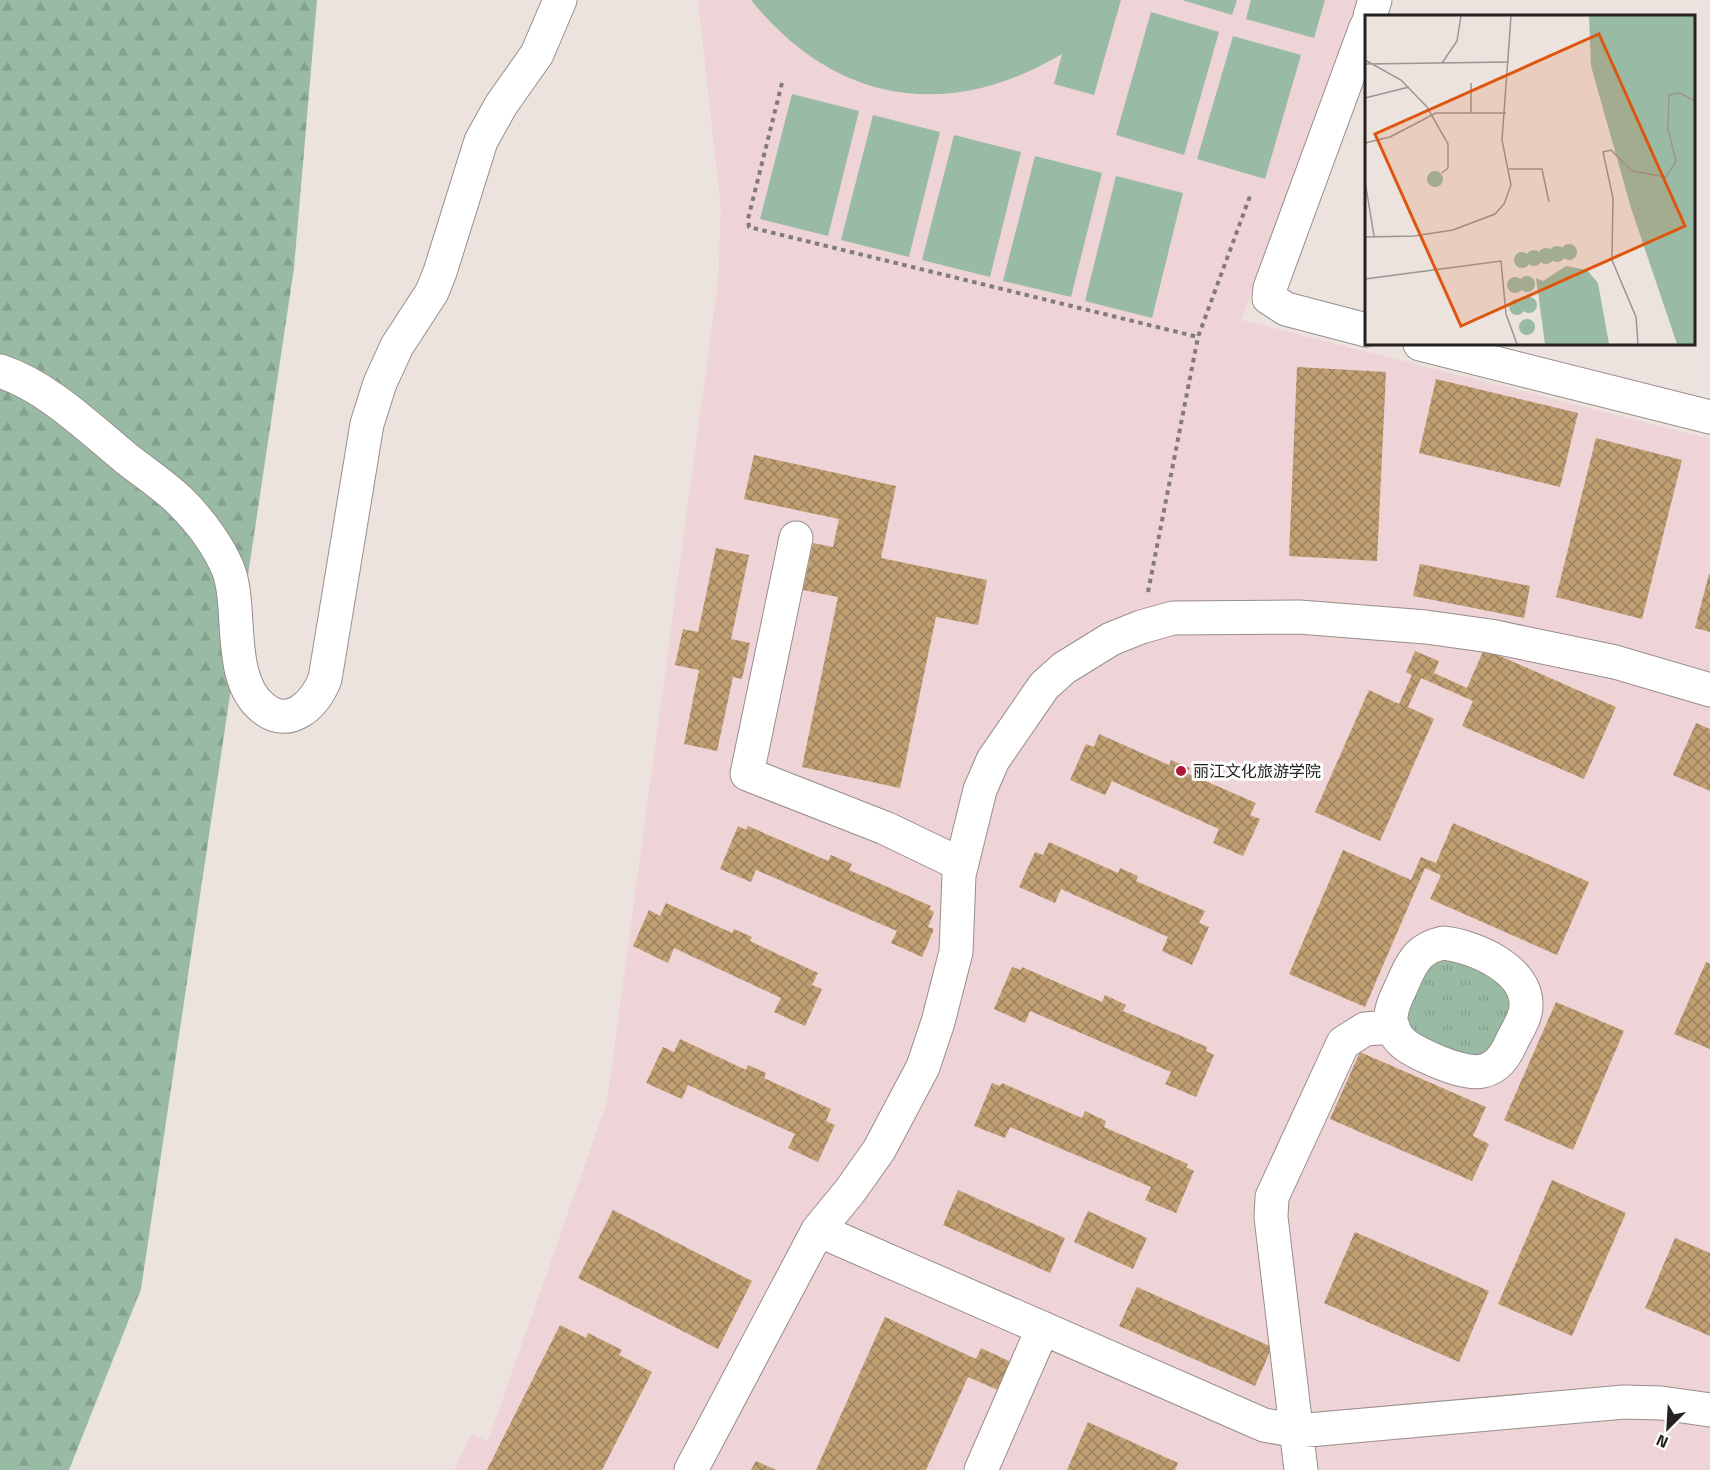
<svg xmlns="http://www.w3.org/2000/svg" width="1710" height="1470" font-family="'Titillium Web','Noto Sans SC',sans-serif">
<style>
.education{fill:#eed3d7}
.grass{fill:url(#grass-tufts)}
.forest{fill:url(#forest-firs)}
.park{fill:#99bba5}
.building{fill:url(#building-cross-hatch)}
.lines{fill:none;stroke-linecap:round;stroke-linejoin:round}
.minor-casing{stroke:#988e8a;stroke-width:35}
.path{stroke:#827c79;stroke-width:4;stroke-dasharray:4.5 4.5;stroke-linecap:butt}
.minor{stroke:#fff;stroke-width:33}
.poi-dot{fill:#ad1837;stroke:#fff;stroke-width:2}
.labels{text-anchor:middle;stroke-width:6;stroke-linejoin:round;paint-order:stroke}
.poi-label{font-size:16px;fill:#252120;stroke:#fff;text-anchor:start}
.inset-road{fill:none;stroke:#9c9592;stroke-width:1.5}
.view{fill:#de560d;fill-opacity:0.15;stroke:#de560d;stroke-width:3}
.inset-edge{fill:none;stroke:#252120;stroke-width:3}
</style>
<defs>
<pattern id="grass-tufts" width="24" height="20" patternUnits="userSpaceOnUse" patternTransform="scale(1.5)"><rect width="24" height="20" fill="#99bba5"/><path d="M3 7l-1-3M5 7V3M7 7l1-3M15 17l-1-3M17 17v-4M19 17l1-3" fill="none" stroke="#84a08e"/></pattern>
<pattern id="forest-firs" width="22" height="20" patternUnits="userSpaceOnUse" patternTransform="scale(1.5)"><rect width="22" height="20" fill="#99bba5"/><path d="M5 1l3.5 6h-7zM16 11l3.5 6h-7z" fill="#84a08e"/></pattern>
<pattern id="building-cross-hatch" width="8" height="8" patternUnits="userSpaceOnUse" patternTransform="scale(1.5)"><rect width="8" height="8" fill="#c09f73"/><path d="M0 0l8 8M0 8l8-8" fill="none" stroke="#9c815e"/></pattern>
</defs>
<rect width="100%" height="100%" fill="#ece2de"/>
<!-- education -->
<path class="education" d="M 698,0 L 1367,0 L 1241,320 L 1710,439 L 1710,1470 L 454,1470 L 472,1434 L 488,1441 L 607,1102 L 718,282 L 721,209 Z"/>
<!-- grass -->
<path class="grass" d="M 1454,951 L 1517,993 L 1492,1059 L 1414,1043 L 1399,1009 L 1419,963 Z"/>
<!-- forest -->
<path class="forest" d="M 0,0 L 317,0 L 294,268 L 141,1289 L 69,1470 L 0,1470 Z"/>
<!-- park -->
<path class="park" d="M 751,0 L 1121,0 L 1094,95 L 1054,84 L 1062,54 C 948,122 835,104 751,0 Z
M 1182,0 L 1237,0 L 1232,15 Z
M 1251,0 L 1325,0 L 1314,38 L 1246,19 Z
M 1151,12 L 1219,32 L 1184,155 L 1116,135 Z
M 1233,36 L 1301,55 L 1265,179 L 1197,159 Z
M 792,94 L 859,111 L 828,236 L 760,219 Z
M 873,115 L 940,132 L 909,257 L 841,240 Z
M 954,135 L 1021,152 L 990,277 L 922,260 Z
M 1035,156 L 1102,173 L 1071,297 L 1003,281 Z
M 1116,176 L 1183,193 L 1152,318 L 1085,301 Z"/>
<!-- building -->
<path class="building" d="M 1297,367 L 1386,372 L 1377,561 L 1289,556 Z
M 1436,379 L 1578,413 L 1560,487 L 1419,453 Z
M 1596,438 L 1682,460 L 1642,619 L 1556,597 Z
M 754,455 L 896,486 L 881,558 L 987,580 L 978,625 L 936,617 L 900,788 L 802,767 L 838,597 L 803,590 L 813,543 L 833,547 L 839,519 L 744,499 Z
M 716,548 L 749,555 L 731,639 L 750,643 L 742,679 L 733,677 L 717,751 L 684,744 L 699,670 L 675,665 L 683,629 L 698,632 Z
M 1420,564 L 1530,586 L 1524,618 L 1413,596 Z
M 1709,574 L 1710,574 L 1710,632 L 1695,628 Z
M 1484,649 L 1616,707 L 1584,779 L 1462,726 L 1473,701 L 1421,678 L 1408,707 L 1434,719 L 1380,841 L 1315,812 L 1369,690 L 1399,704 L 1412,675 L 1406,672 L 1415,651 L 1439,661 L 1434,673 L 1467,688 Z
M 1696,723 L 1710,729 L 1710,791 L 1673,775 Z
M 1099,734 L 1169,765 L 1171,760 L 1190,768 L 1187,773 L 1256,803 L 1250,815 L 1260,819 L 1243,856 L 1213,843 L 1219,829 L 1112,781 L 1105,795 L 1070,780 L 1086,744 L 1094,747 Z
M 1453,823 L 1589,882 L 1557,955 L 1430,899 L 1441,875 L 1425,868 L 1365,1007 L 1289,974 L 1343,850 L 1411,880 L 1421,857 L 1436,863 Z
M 738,826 L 746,830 L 748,826 L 828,861 L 831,855 L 852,864 L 849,870 L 931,906 L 929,909 L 934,912 L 928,927 L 934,929 L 922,957 L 891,943 L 897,931 L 756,870 L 751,882 L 720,869 Z
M 1049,842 L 1118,873 L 1120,868 L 1138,876 L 1136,881 L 1205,911 L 1199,923 L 1209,927 L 1192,965 L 1162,951 L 1168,937 L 1061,889 L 1055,903 L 1019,887 L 1035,852 L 1043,855 Z
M 666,903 L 732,933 L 734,929 L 752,937 L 750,941 L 818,973 L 812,985 L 822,989 L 805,1026 L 774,1012 L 781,998 L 674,948 L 668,963 L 633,946 L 649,910 L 660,916 Z
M 1706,962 L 1710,964 L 1710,1049 L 1674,1034 Z
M 1012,967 L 1021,970 L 1022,967 L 1102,1002 L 1105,995 L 1126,1005 L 1123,1011 L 1207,1047 L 1206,1051 L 1214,1055 L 1196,1097 L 1165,1084 L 1171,1072 L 1030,1011 L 1025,1023 L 994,1009 Z
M 1556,1002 L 1624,1031 L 1573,1150 L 1504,1120 Z
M 680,1039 L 746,1070 L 748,1065 L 766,1073 L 764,1078 L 831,1109 L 826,1121 L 835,1125 L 818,1162 L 788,1148 L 795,1134 L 688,1085 L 682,1099 L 646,1083 L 663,1047 L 674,1052 Z
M 1360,1052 L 1486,1107 L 1473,1136 L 1489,1144 L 1472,1181 L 1330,1119 Z
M 992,1083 L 1000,1086 L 1002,1083 L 1082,1118 L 1085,1111 L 1106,1121 L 1104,1127 L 1188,1164 L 1186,1167 L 1194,1171 L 1176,1213 L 1145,1200 L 1151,1187 L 1010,1127 L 1005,1138 L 974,1126 Z
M 1552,1180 L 1626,1213 L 1572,1336 L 1498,1304 Z
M 958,1190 L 1065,1238 L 1050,1273 L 943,1225 Z
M 613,1210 L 752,1281 L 718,1349 L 578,1278 Z
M 1088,1211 L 1147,1238 L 1133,1269 L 1074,1242 Z
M 1355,1232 L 1489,1291 L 1459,1362 L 1324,1303 Z
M 1675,1238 L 1710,1253 L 1710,1336 L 1645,1308 Z
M 1137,1287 L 1272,1347 L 1255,1386 L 1119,1326 Z
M 885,1317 L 976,1359 L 981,1348 L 1013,1363 L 1000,1391 L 968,1377 L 926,1470 L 816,1470 Z
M 560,1325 L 586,1338 L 588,1333 L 622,1350 L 619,1355 L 652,1372 L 602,1470 L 487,1470 Z
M 1088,1422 L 1178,1463 L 1175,1470 L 1067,1470 Z
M 756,1461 L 776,1470 L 751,1470 Z"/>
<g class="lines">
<defs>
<path id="minor" d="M 1370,16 L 1375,0
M 1366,27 L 1270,288 L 1269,298 L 1286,309 L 1366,330
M 1420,344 L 1710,417
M 0,371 C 48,387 88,427 127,459 C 145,473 165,486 181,502 C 199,520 218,545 228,569 C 243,607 226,679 263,708 C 290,730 315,704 325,679 L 367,424 L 380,383 L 397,346 L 432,292 L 440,272 L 481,141 L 501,105 L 537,54 L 560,0
M 796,538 L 747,774 L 885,828 L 960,864
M 1443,943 C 1473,946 1528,969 1526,1006 C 1526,1018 1516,1032 1511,1043 C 1494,1082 1468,1074 1436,1061 C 1417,1052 1394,1045 1391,1020 C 1390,1006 1400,991 1405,978 C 1414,958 1421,948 1443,943 Z
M 818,1230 L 1264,1425 L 1297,1431 L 1624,1402 L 1661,1403 L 1710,1410
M 691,1470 L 818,1230 L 850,1191 L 879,1150 L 923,1067 L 938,1022 L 956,952 L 959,875 L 980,790 L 993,760 L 1044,686 L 1064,668 L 1111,639 L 1141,627 L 1173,618 L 1299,617 L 1426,627 L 1490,636 L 1615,662 L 1710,690
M 981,1470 L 1043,1328
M 1301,1470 L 1271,1217 L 1272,1197 L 1343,1043 L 1365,1029 L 1393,1027"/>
</defs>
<!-- minor casing -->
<use href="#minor" class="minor-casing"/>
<!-- path -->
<path class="path" d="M 782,83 L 748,219 L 749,227 L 1198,337
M 1148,592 L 1198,337 L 1250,196"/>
<!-- minor -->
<use href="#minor" class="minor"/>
</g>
<!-- markers -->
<circle class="poi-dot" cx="1181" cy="771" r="6"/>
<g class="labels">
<!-- poi labels -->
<g class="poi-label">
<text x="1193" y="777">丽江文化旅游学院</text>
</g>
</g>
<!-- overview -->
<g transform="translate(1365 15)">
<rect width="330" height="330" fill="#ece2de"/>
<path d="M62 164a8 8 0 1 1 16 0a8 8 0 1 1-16 0Z" fill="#99bba5"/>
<path d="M 224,1 L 330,1 L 330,329 L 312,329 L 266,193 L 226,51 Z" fill="#99bba5"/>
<path d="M196 237a8 8 0 1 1 16 0a8 8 0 1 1-16 0ZM184 239a8 8 0 1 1 16 0a8 8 0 1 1-16 0ZM173 241a8 8 0 1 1 16 0a8 8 0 1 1-16 0ZM161 243a8 8 0 1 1 16 0a8 8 0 1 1-16 0ZM149 245a8 8 0 1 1 16 0a8 8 0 1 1-16 0ZM 201,251 L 222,255 L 233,268 L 244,329 L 180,329 L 171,263 L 178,266 ZM154 269a8 8 0 1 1 16 0a8 8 0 1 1-16 0ZM142 270a8 8 0 1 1 16 0a8 8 0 1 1-16 0ZM156 290a8 8 0 1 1 16 0a8 8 0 1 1-16 0ZM144 292a8 8 0 1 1 16 0a8 8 0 1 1-16 0ZM154 312a8 8 0 1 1 16 0a8 8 0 1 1-16 0Z" fill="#99bba5"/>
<path class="inset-road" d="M 0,45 L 36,65 L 62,92 L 83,129 L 83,153 L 77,158M 77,48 L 92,26 L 96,1M 0,49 L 144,47M 106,68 L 106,98M 0,83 L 44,72M 0,128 L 25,122 L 71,98 L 141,98M 144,154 L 177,154 L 184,187M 0,166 L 9,221M 0,222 L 49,221 L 88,215 L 130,199 L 139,189 L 146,170 L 137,125 L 146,1M 0,264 L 136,246 L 141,299 L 152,329M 273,329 L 271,302 L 247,245 L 248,183 L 238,137 L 246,135 L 267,156 L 301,162 L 311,146 L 303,114 L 304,80 L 315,78 L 330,86"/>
<path class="view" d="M 234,19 L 320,211 L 96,311 L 10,119 Z"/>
<rect width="330" height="330" class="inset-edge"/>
</g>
<!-- north arrow -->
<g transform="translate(1668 1428) rotate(204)" stroke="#ffffff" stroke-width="4.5" paint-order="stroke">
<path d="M0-4.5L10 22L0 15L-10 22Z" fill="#252120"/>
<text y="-9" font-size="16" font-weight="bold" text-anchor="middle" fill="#252120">N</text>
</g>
</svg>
